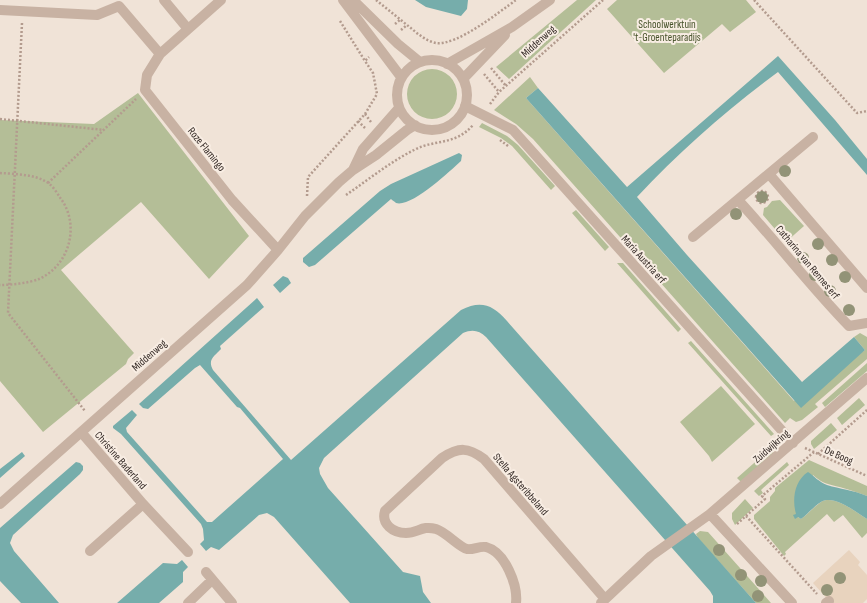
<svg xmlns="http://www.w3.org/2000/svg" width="867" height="603" font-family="'Sofia Sans Condensed',sans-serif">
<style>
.green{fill:#b4be97}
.plaza{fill:#e8d3be}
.water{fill:#76adab}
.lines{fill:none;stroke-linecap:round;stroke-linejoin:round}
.path{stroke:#b39b8e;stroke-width:2.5;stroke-dasharray:2 2;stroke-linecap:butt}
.street{stroke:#c8b2a3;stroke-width:10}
.tree{fill:#929377}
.labels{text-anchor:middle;stroke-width:4;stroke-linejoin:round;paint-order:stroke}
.park-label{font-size:11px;fill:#455129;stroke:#f8ede3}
.street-label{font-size:11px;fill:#332925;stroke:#f8ede3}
</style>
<rect width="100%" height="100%" fill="#f0e3d7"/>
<!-- green -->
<path class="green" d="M 577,0 L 596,0 L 509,79 L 496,67 Z
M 617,0 L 746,0 L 756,12 L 730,32 L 722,24 L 664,73 L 607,9 Z
M407 94a25 25 0 1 1 50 0a25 25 0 1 1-50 0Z
M 530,77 L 538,88 L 526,98 L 794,401 L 865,350 L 854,337 L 860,333 L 867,337 L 867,359 L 815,404 L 818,407 L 802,420 L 796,422 L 790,418 L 785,423 L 533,139 L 516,124 L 494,110 Z
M 138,93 L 249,236 L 209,279 L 141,202 L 61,270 L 134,353 L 128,359 L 126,364 L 43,432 L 0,381 L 0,120 L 94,124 Z
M 482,123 L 507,136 L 518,145 L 555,186 L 551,190 L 512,146 L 501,138 L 479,127 Z
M 780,200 L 804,226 L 786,242 L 763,215 L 764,208 L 767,207 L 772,201 Z
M 576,210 L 609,247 L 605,251 L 572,213 Z
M 617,263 L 623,263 L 681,329 L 678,332 Z
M 691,341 L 774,434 L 771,436 L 688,343 Z
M 867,363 L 867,371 L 825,407 L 822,403 Z
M 721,386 L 755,424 L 712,462 L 709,456 L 680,422 Z
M 859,398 L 865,405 L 842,425 L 837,418 Z
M 831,423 L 837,430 L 814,449 L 811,444 L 811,441 Z
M 770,449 L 774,453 L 741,482 L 737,478 Z
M 809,460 L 867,486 L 867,496 C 859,493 851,490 843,488 C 830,484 824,485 813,475 L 798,517 L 801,519 C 808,514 814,507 821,502 C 833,494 856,512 867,519 L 867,533 L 862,538 L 843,515 L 834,522 L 827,514 L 785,552 L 786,554 L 784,556 L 754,519 L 754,515 L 770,501 L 770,497 L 775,491 L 775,488 Z
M 787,462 L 789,465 L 761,490 L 763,493 L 759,496 L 754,491 Z
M 745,499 L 753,508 L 735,525 L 732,519 L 732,513 Z
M 700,531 L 708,532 L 771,603 L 756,603 L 698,538 L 696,534 Z"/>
<!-- plaza -->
<path class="plaza" d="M 849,550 L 860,562 L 858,565 L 867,575 L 867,599 L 863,603 L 831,603 L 813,583 Z"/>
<!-- water -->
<path class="water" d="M 415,0 L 468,0 L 467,9 L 461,16 L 426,7 Z
M 778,56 L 835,120 L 867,159 L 867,175 L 778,72 C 728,109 680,151 637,197 L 687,255 L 802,382 L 854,337 L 865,350 L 801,408 L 526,98 L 538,88 L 627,187 Z
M 459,153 L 462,155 L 461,161 C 450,171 411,208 396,203 C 395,202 392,200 391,199 L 315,265 L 309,267 L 303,262 L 303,258 L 380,191 L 391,184 Z
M 283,276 L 288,278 L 291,283 L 280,293 L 273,285 Z
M 257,298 L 264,307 L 220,346 L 221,349 C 215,356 207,359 213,370 L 291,460 L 461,310 C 481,300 493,305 507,321 L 756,603 L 713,603 L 713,596 L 710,591 L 486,337 C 479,330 472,329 463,333 L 324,458 L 319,468 L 320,474 L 328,488 L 403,572 L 420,576 L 423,592 L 431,603 L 350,603 L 274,517 L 267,513 L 259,515 L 219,550 L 211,547 L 206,551 L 200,544 L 204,540 L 203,529 L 201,524 L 121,434 L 113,428 L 113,426 L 132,410 L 137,415 L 126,428 L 127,432 L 207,522 L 212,522 L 283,459 L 240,408 L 237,407 L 200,365 L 195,368 L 148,409 L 143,408 L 139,404 Z
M 22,452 L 25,456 L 0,478 L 0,469 Z
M 76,462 L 80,463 L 83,466 L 83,470 L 80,474 L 13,535 L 10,543 L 14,551 L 59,603 L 21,603 L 0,581 L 0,528 Z
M 808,472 C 814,476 819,482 827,485 C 840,489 853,490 867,496 L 867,519 C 856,512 833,494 821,502 C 813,507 808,514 801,519 L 798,517 L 795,519 L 793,515 L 796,514 C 792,500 794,481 808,472 Z
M 182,560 L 188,567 L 183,572 L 183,582 L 159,603 L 117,603 L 163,563 L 177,564 Z"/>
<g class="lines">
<!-- path -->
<path class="path" d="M 376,0 L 407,25
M 754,0 L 857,113 L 867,111
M 340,21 L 365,61
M 22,23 L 8,313 L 85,411
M 395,24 L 401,19
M 401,30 L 407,25 C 416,32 425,41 436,43 C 457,46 499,12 516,0
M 491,68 L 506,86
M 484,74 L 499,92
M 490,104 L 499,92 L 603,0
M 365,114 L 371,122
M 0,119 L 104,130
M 358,121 L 365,128
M 500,140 L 508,146
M 0,173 C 14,174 32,174 45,181 C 52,184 57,193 61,199 C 80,225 70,265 39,279 C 29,283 11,285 0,285
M 48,183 L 136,99
M756 197a6 6 0 1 1 12 0a6 6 0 1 1-12 0Z
M 346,195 C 368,180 390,162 414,150 C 434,139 455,146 473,125
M 307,196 L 308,177 L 365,114 L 377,94 L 373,73 L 365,61 L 369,57
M 805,448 L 867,476
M 818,454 L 867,410
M 746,516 L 817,594
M 737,524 L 765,499 L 762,496 L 814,452"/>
<!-- street -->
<path class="street" d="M 164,0 L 188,29
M 221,0 L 160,54 L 147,75 L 145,90 L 232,200 L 278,250
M 343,0 L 401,77
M 353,0 L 398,44 L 420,62
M 0,10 L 97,15 L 119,6 L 160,54
M397 95a35 35 0 1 1 70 0a35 35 0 1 1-70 0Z
M 447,64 L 512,27 L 550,0
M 463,79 L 505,35
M 465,106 L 513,130 L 793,443
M 353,170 L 363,149 L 399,108
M 769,174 L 867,288
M 738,200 C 776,241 810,286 849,326 L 867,323
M 693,237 L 813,137
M 81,432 L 143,504 L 188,552
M 0,504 L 247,285 L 278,250 L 305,216 L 339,182 L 353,170 L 376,155 L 407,130 L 415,125
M 710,514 L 792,603
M 90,551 L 143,504
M 206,572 L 232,603
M 188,603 L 212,580
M 516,603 C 518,585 505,552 486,547 C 479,546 473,550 467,549 C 459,547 446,532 436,529 C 422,525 418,533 406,533 C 393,533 381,524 385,511 L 442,458 C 459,447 468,447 484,459 L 605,599
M 601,603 L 651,556 L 710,514 L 867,378
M 826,603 L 829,601"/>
</g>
<!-- trees -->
<g class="tree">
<circle cx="785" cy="171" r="6"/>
<circle cx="762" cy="197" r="6"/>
<circle cx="736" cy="214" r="6"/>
<circle cx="818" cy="244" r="6"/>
<circle cx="803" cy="258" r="6"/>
<circle cx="832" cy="260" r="6"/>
<circle cx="815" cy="275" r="6"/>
<circle cx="845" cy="277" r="6"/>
<circle cx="830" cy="291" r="6"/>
<circle cx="849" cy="310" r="6"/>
<circle cx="719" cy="550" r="6"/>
<circle cx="741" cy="575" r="6"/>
<circle cx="840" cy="578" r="6"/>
<circle cx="761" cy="581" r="6"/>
<circle cx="827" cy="590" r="6"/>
<circle cx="758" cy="596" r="6"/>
</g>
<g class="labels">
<!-- park labels -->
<g class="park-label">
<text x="667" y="28">Schoolwerktuin<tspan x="667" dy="13">'t-Groenteparadijs</tspan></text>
</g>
<!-- street labels -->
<g class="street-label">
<text transform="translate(538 41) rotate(-42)" y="4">Middenweg</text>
<text transform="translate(207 149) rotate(51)" y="4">Roze Flamingo</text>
<text transform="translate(644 259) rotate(48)" y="4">Maria Austria erf</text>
<text transform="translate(808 262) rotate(50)" y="4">Catharina van Rennes erf</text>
<text transform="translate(149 355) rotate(-41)" y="4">Middenweg</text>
<text transform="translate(771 446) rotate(-41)" y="4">Zuidwijkring</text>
<text transform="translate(839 455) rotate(24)" y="4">De Boog</text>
<text transform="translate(121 460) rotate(49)" y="4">Christine Baderland</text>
<text transform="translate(521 484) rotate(49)" y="4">Stella Agsteribbeland</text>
</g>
</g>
</svg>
